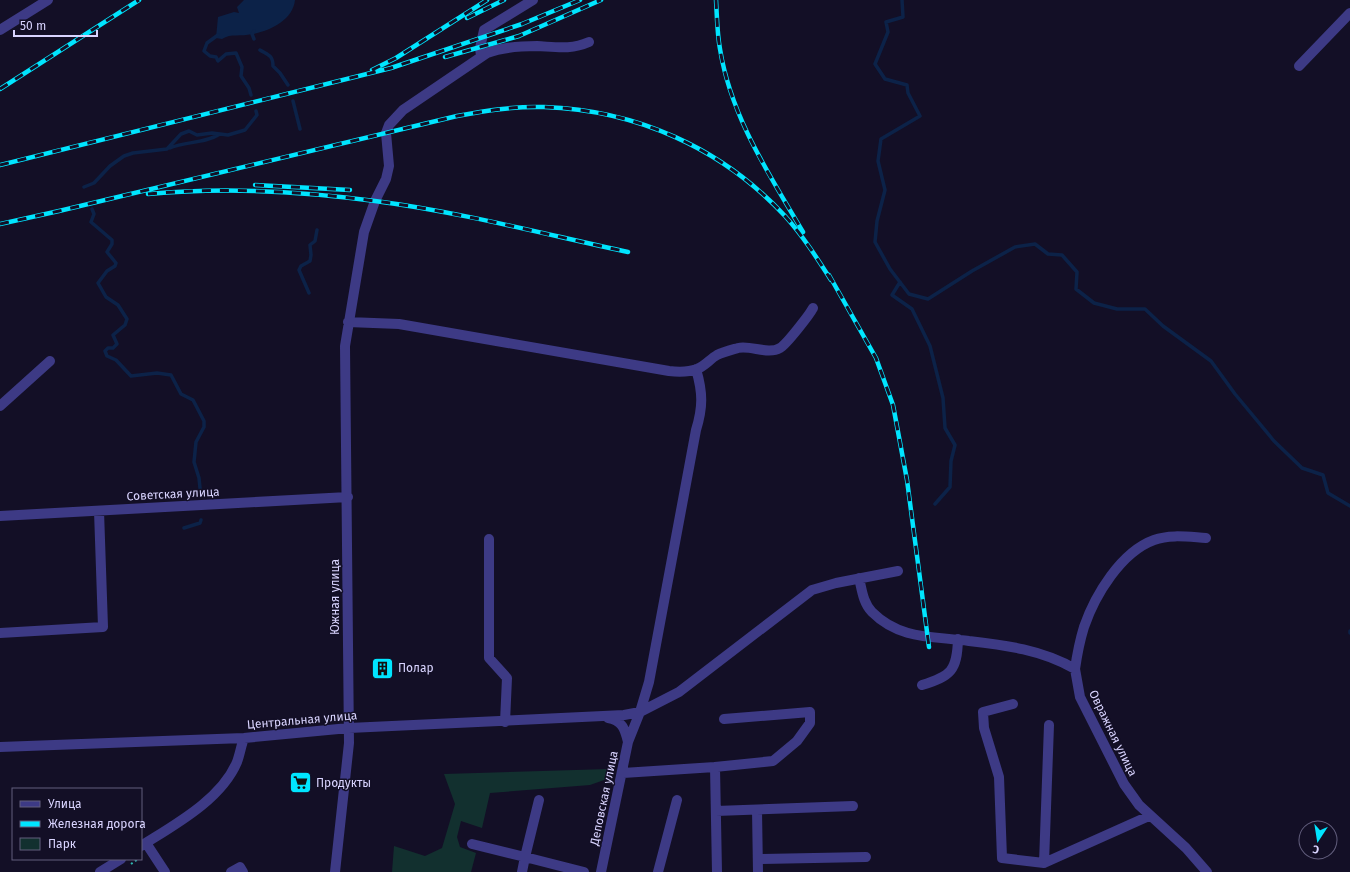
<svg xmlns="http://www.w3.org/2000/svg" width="1350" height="872" font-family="'Fira Sans',sans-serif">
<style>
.green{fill:#12302f}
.water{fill:#0c2248}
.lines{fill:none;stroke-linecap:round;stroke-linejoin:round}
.stream{stroke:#0c2248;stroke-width:3.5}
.path{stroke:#2fb8b0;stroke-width:2;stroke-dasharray:2 3;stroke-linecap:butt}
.minor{stroke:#3d3a85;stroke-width:10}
.rail-casing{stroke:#00e5ff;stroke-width:4.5}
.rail{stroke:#130f26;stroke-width:3;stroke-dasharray:9;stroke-linecap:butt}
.labels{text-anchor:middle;stroke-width:3;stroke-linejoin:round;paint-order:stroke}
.street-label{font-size:12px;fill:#d9d4ff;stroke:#130f26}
.poi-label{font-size:12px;fill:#d9d4ff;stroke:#130f26;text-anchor:start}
</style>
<rect width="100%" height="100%" fill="#130f26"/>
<!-- green -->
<path class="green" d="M 609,769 L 607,779 L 590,785 L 490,793 L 482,828 L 461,821 L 457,837 L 460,847 L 476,853 L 471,872 L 392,872 L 394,846 L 425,856 L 442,848 L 455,804 L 444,774 Z"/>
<!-- water -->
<path class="water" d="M 244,0 L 295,0 C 293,20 270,31 252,34 C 241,37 231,33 222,39 L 216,38 L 218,17 L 234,12 L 239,13 L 237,7 Z"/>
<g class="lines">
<!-- stream -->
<path class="stream" d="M 902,0 L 903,17 L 886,22 L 888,32 L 875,64 L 885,79 L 907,85 L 908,93 L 920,116 L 881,139 L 878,161 L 885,190 L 877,221 L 875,242 L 890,269 L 909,294 L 928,299 L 972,271 L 1015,247 L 1035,244 L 1048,254 L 1062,255 L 1077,272 L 1076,289 L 1094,303 L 1117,309 L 1145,309 L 1163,326 L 1211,361 L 1235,394 L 1274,441 L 1302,468 L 1323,475 L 1328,493 L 1350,506
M 254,31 L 252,34 L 254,39
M 218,35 L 207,43 L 204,51 L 210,56 L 216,57 L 218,61 L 226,54 L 236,53 L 242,67 L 241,76 L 249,88 L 251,95
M 260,50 C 268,55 273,55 273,66 L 280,73 L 288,85
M 293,101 L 300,129
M 170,148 C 186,141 204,144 220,134
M 84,187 L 94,183 L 110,166 L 124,156 L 133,153 L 167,149 L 181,134 L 189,131 L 197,135 L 212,133 L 228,135 L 245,130 L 257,115 L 256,111
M 92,209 L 94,214 L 91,222 L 112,240 L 112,244 L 107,252 L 116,263 L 115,266 L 107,271 L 98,283 L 106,297 L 118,305 L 127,319 L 125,325 L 113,335 L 117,344 L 113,348 L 108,348 L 105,351 L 107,356 L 116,360 L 131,376 L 157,373 L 171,375 L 181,394 L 193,400 L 204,421 L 204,427 L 196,442 L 194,462 L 199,478 L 200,488
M 900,282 L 892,295 L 912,309 L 930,346 L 943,398 L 945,428 L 955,445 L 951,461 L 950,487 L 935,504
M 309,293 L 299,270 L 301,266 L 310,261 L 311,255 L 310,245 L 315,241 L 317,230
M 184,528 L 200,523 L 201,520
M 1350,633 L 1350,631"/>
<!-- path -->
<path class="path" d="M 131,864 L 138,859"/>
<!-- minor -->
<path class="minor" d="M 0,30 L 48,0
M 481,56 L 480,48 L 484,30 L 533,0
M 1299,66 L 1350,13
M 348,322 L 399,324 L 669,371 C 678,372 689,372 697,369 C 705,366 710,359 717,355 C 723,352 731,350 738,348 C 751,345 768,355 780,348 C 786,345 810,314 813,308
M 0,406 L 50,361
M 0,516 L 348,497
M 489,539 L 489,658 L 507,678 L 505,722
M 859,578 C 862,590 863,603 872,612 C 900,640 933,636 969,641 C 1005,645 1043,650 1075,669 L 1080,697 L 1124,784 L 1139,805 L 1186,848 L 1207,872
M 0,633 L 103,627 L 99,511
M 1075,669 C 1077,655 1080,640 1084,627 C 1095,595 1121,552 1154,540 C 1170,534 1189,537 1206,538
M 922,685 C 951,676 957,671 958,639
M 1013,704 L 983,712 L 984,728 L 999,777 L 1002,858 L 1044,863 L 1149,816
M 628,742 L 640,712 L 649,682 L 696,430 C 703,407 703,393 696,369
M 0,747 L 244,738 L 349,728 L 624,715 L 640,712 L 679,692 L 812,590 L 836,583 L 898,571
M 715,767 L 773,761 L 797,741 L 810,723 L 810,712 L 724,719
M 623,773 L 715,767 L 717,872
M 757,810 L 758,872
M 716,811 L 853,806
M 146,843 L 165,872
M 472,844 L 525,857 L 539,800
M 141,846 C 174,825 221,800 237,762 C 240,754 241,746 244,738
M 758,859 L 866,857
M 1044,863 L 1049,725
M 100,872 L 121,859
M 231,872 L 240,867 L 243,872
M 335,872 L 349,743 L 345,346 L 364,232 L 375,201 L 386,179 L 389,166 L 386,133 L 389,125 L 403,110 L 487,53 C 503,47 521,46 537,46 C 556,47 571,50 589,42
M 522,872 L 525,857 L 584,872
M 601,872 L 628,742 C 625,729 622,720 608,718
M 658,872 L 677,800"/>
<defs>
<path id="rail" d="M 716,0 C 717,16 717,33 720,49 C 731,117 769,174 803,232
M 467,18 L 504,0
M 445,57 L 519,36 L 601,0
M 372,70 L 396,58 L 487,0
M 0,89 L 139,0
M 0,165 L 391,68 L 522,24 L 580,0
M 255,185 L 350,190
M 148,194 C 223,187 300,191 375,201 C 460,212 544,234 628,252
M 0,224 L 59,211 L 457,116 C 485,111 514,106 544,107 C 636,110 722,148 785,216 C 803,236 817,258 831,280
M 829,275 L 876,358 L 893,405 L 907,480 L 929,647"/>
</defs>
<!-- rail casing -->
<use href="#rail" class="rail-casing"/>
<!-- rail -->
<use href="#rail" class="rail"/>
</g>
<!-- icons -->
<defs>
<symbol id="building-square" viewBox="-11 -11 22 22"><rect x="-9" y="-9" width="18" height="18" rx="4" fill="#00e5ff" stroke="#130f26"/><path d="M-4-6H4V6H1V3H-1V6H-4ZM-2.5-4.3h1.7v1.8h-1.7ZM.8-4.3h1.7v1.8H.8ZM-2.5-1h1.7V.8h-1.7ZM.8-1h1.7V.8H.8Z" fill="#111"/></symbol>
<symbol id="supermarket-square" viewBox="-11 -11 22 22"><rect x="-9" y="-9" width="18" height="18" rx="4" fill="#00e5ff" stroke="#130f26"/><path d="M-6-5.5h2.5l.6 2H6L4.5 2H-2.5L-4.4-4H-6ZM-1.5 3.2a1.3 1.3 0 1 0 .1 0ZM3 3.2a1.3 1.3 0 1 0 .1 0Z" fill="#111"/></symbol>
</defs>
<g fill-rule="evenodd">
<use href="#building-square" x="370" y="656" width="25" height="25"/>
<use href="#supermarket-square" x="288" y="770" width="25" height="25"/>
</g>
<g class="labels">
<!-- street labels -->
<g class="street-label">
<text transform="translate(173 494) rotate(-3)" y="4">Советская улица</text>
<text transform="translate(335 597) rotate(-90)" y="4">Южная улица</text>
<text transform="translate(302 720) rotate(-5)" y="4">Центральная улица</text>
<text transform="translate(1113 733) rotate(64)" y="4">Овражная улица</text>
<text transform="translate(604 798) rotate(-78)" y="4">Деповская улица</text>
</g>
<!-- poi labels -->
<g class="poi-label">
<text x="398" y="672">Полар</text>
<text x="316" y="787">Продукты</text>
</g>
</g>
<!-- legend -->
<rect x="12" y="788" width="130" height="72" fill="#130f26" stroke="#625e7d"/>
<rect x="20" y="801" width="20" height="6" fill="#3d3a85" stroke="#625e7d"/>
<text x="48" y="808" font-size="12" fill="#d9d4ff">Улица</text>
<rect x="20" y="821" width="20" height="6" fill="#00e5ff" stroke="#625e7d"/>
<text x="48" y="828" font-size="12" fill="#d9d4ff">Железная дорога</text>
<rect x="20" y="838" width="20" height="12" fill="#12302f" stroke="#625e7d"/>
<text x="48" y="848" font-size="12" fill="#d9d4ff">Парк</text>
<!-- north arrow -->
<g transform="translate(1318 840) rotate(192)"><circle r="19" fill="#130f26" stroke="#625e7d"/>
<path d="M0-3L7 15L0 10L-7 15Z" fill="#00e5ff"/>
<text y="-6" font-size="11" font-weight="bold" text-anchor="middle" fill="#d9d4ff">С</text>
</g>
<!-- scale -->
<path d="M14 30v6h83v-6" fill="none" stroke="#d9d4ff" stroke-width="2"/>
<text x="20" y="30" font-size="12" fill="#d9d4ff" stroke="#130f26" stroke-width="3" paint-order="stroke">50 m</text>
</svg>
